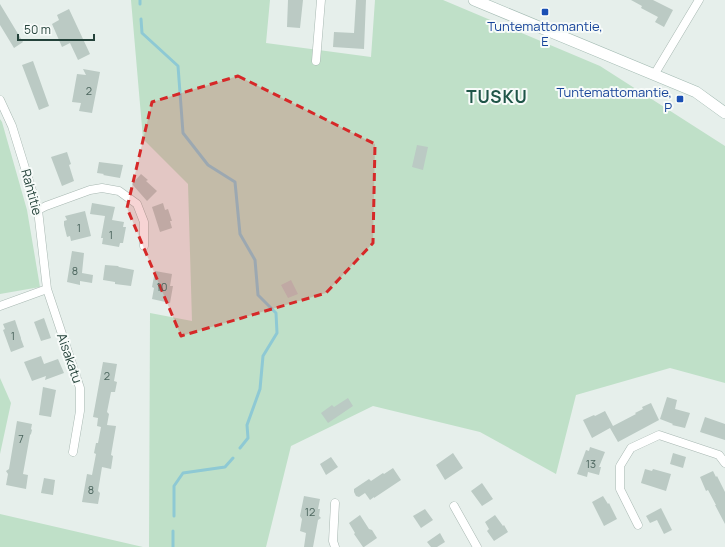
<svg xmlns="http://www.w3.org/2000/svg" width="725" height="547" font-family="Manrope,sans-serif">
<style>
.green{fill:#bfe0c8}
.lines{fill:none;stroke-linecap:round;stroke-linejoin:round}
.stream{stroke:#8ec9d4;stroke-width:3}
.building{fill:#bbcac4}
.street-casing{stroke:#a8b8b2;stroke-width:9}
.secondary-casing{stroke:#a4bbb3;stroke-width:12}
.street{stroke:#fff;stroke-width:8}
.secondary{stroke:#fff;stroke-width:11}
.marked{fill:#d62828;fill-opacity:0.2;stroke:#d62828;stroke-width:3;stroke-dasharray:8 5;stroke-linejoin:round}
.transit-dot{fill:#1a4fb4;stroke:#f7fbf9;stroke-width:1.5}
.labels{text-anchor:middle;stroke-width:4;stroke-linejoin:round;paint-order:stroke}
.number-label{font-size:11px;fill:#4a645c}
.transit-label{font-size:13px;fill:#164399;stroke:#f7fbf9}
.street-label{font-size:13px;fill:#24423a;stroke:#f7fbf9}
.district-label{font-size:17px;font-weight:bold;letter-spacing:1px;fill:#1f5548;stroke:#f7fbf9}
</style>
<rect width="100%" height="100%" fill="#e6efeb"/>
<!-- green -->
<path class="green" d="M 131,0 L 270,0 L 266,43 L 371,57 L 375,0 L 443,0 L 600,66 L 725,146 L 725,383 L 670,368 L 576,395 L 556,474 L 480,432 L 373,406 L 291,446 L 266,547 L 149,547 L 150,313 L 192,321 L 188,184 L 143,139 Z
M 0,119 L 2,122 L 27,210 L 40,287 L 0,294 Z
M 0,378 L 11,403 L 0,454 Z
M 0,514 L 143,547 L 0,547 Z"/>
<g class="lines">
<!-- stream -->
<path class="stream" d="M 140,0 L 140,4
M 141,19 L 142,33 L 178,66 L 183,133 L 208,165 L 235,182 L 240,234 L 255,260 L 258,295 L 276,313 L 277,333 L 263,356 L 260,389 L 247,425 L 248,438 L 240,448
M 174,516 L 174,486 L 183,473 L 225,467 L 233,458
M 173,547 L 173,531"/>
</g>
<!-- building -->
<path class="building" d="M 288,0 L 303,0 L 300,28 L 287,27 Z
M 356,0 L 366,0 L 364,49 L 333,47 L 334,32 L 354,33 Z
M 631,0 L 653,0 L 673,10 L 664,27 L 655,22 L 658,17 L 641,8 L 642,6 Z
M 0,4 L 23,42 L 14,48 L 0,25 Z
M 69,9 L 90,54 L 78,60 L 70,43 L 62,47 L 52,24 L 59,20 L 57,15 Z
M 33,61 L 49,106 L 39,110 L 22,65 Z
M 83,69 L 100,72 L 92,113 L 79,111 L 81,103 L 72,102 L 77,74 L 86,75 Z
M 417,145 L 428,147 L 423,170 L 412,167 Z
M 67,152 L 71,164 L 69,165 L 74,181 L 62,186 L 51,157 Z
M 99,162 L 123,165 L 120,178 L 103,175 L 104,174 L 97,173 Z
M 141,174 L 148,180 L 146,181 L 157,191 L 147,201 L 132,184 Z
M 92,203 L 115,207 L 112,220 L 124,222 L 123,227 L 126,227 L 123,243 L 120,243 L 119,247 L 102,244 L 103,238 L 101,238 L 105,216 L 90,214 Z
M 163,203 L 165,210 L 168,209 L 172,221 L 170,221 L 172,228 L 160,232 L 152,207 Z
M 85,211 L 91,236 L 71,241 L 70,236 L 67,237 L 64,225 L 64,221 L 67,220 L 65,216 Z
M 72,251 L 84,253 L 82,273 L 93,275 L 92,283 L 80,281 L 80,285 L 67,282 Z
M 105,265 L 118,266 L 119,267 L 134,270 L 131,286 L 115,284 L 115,282 L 103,280 Z
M 155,271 L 172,274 L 170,286 L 173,286 L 170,303 L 152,299 L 154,288 L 152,287 Z
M 291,280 L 298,294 L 288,298 L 281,285 Z
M 44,318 L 51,338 L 41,341 L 34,322 Z
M 15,320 L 21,338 L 21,339 L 24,347 L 11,352 L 3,330 L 5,329 L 3,324 Z
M 41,356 L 44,364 L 58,359 L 64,373 L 45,380 L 46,376 L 32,381 L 24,362 Z
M 103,362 L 117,364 L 114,381 L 117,382 L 115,392 L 111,392 L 107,412 L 109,414 L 107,425 L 116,426 L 111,455 L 113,456 L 111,469 L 102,467 L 98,491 L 100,493 L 98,504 L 82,502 L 87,474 L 92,475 L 96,454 L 94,453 L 96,443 L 98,443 L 101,427 L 97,426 L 98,418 L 93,417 Z
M 43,387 L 56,390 L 51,417 L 39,415 Z
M 667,397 L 677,400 L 675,409 L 690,413 L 685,428 L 672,425 L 673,424 L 660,419 Z
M 348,398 L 353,406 L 328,423 L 321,413 L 332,405 L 334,407 Z
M 651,403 L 659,420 L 618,442 L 610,428 L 592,438 L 583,420 L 594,415 L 595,416 L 605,411 L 613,426 L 636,414 L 635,413 L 643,409 L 642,407 Z
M 705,417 L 725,424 L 725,440 L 700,432 Z
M 17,421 L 32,424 L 31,429 L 32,430 L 31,434 L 30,435 L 23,474 L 28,475 L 26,489 L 6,485 L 8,474 L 6,471 L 9,469 Z
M 590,447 L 605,452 L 599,467 L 601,467 L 599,475 L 588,472 L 587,477 L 577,474 L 586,450 L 589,451 Z
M 453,453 L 463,468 L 445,480 L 436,465 Z
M 673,453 L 686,457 L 683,468 L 670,464 Z
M 331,457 L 338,467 L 326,475 L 320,464 Z
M 393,468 L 401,480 L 374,498 L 374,497 L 370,500 L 365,493 L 359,497 L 356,496 L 354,492 L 354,489 L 369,479 L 371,481 L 383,473 L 384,474 Z
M 645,469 L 652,471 L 653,469 L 671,474 L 666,491 L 641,483 Z
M 713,471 L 716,477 L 717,476 L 725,492 L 725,524 L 715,505 L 716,505 L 708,490 L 706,491 L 700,477 Z
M 44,478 L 55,480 L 53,495 L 41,493 Z
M 482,483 L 493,499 L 482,506 L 471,491 Z
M 304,496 L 320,499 L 318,509 L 320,509 L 319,516 L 321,518 L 318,520 L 313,547 L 304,547 L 306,533 L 300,531 L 302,519 L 300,516 Z
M 603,496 L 608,504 L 609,503 L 617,519 L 604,526 L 592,502 Z
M 661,508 L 672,530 L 664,534 L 657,520 L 650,523 L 646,516 Z
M 425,509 L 433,520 L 421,528 L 413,516 Z
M 360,515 L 369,529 L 372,530 L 377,538 L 364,547 L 363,547 L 354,534 L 355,533 L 349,523 Z
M 495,515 L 503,526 L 504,525 L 508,532 L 494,541 L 487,531 L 489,529 L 485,522 Z
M 440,533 L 445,542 L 437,547 L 431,547 L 427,542 Z"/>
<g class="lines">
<defs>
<path id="street" d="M 316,61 L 321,0
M 654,75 L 699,0
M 0,100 L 12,126 L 38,210 L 47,289 L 80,388 L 80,411 L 73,452
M 38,210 L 46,206 L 90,190 L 102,188 L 119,191 L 137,204 L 144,222 L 144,246
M 0,306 L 47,289
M 454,506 L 477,547
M 638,525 L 620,489 L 620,466 L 631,448 L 659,435 L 719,455 L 725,463
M 335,547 L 333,541 L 335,503"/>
<path id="secondary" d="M 474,0 L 696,92 L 725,113"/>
</defs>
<!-- street casing -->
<use href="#street" class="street-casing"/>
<!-- secondary casing -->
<use href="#secondary" class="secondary-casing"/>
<!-- street -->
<use href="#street" class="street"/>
<!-- secondary -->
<use href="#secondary" class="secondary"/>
</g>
<!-- marked area -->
<path class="marked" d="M 238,76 L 375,144 L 373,243 L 326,293 L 181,336 L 127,208 L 152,102 Z"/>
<!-- markers -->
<g class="transit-dot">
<rect x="541" y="8" width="8" height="8" rx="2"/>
<rect x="676" y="95" width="8" height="8" rx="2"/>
</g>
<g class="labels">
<!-- number labels -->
<g class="number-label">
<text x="89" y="95">2</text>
<text x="79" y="232">1</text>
<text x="111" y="239">1</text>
<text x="75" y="275">8</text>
<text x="162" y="291">10</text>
<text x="13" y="340">1</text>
<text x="107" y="380">2</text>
<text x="21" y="443">7</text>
<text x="591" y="468">13</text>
<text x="91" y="494">8</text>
<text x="310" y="516">12</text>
</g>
<!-- transit labels -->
<g class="transit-label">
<text x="545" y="31">Tuntemattomantie,<tspan x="545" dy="15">E</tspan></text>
<text x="672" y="97" text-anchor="end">Tuntemattomantie,<tspan x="672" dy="15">P</tspan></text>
</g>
<!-- street labels -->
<g class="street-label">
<text transform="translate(32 192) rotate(75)" y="5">Rahtitie</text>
<text transform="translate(70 358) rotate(71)" y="5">Aisakatu</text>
</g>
<!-- district labels -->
<g class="district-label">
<text x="497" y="103">TUSKU</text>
</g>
</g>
<!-- scale -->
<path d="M18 34v6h76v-6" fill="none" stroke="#24423a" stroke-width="2"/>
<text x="24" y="34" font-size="12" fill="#24423a" stroke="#f7fbf9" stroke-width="3" paint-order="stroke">50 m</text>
</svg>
